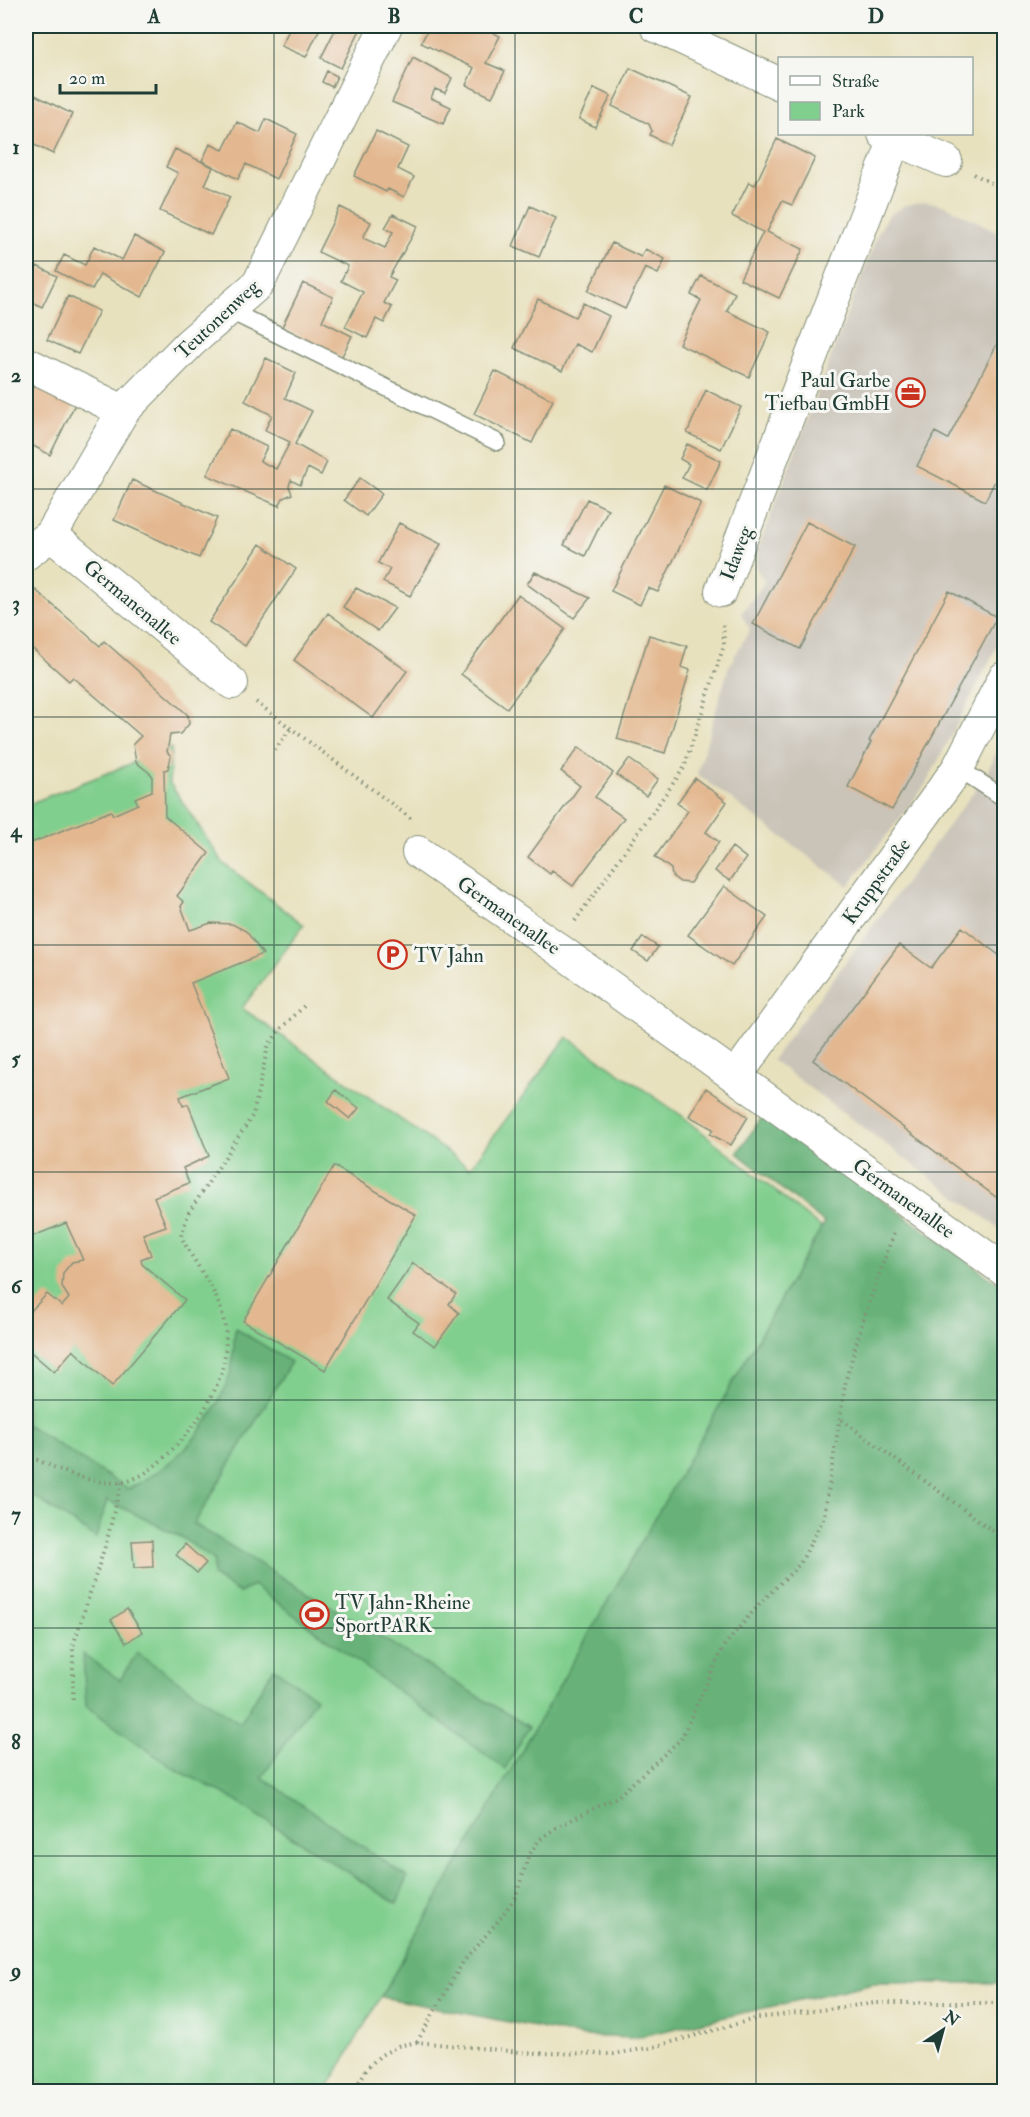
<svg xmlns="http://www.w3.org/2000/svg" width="1030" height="2117" font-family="'IM FELL Double Pica',serif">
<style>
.industrial{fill:#c9c3b8}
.green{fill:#81cf8e;stroke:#508661;stroke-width:1.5}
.forest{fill:#68b279;stroke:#447856;stroke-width:1.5}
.building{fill:#e3b890}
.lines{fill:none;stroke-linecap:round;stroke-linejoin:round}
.service-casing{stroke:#848f79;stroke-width:19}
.minor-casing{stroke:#848f79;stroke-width:34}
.path{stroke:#848f79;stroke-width:4;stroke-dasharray:1.5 4.5;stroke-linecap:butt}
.service{stroke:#fff;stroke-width:16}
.minor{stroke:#fff;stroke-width:32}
.grid{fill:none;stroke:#1f3d34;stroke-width:1.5;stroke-opacity:0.55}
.labels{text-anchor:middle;stroke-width:6;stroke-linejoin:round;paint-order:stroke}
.street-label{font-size:20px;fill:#1f3d34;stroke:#f6f6f2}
.poi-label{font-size:20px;fill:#1f3d34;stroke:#f6f6f2;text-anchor:start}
.neatline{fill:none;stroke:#1f3d34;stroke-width:2}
.grid-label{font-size:20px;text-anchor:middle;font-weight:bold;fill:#1f3d34}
</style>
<rect width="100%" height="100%" fill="#f6f6f2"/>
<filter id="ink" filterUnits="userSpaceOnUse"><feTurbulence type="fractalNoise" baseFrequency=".0167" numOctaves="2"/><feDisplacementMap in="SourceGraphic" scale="12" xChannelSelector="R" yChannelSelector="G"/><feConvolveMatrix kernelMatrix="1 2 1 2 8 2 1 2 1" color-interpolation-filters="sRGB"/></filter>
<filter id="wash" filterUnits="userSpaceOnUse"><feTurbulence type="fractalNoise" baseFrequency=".008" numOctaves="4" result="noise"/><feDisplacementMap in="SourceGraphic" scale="24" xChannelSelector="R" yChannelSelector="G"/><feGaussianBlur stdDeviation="1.35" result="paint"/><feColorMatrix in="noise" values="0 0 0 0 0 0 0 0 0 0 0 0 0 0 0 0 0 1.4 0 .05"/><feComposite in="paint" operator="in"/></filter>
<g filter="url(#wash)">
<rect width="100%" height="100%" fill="#e8e1be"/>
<!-- industrial -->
<path class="industrial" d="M 926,201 L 946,206 L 1004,235 L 1004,633 L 926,784 L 848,886 L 697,774 L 729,666 L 750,629 L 741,614 L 765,582 L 756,568 L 758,549 L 878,233 L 889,215 L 905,205 Z
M 1004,738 L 1004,1232 L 772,1060 L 984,778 Z"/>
<!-- green -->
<path class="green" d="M 171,748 L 169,782 L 223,863 L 304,925 L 242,1008 L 470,1168 L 567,1037 L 681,1115 L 826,1232 L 326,2091 L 50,2091 L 26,2073 L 26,805 Z"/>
<!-- forest -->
<path class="forest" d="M 764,1114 L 1004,1288 L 1004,1983 L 874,1983 L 633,2038 L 581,2036 L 381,1997 L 824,1223 L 737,1153 Z
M 235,1328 L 291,1362 L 194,1524 L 529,1727 L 505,1769 L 253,1585 L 240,1593 L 213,1576 L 214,1560 L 181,1537 L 107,1500 L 96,1538 L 26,1491 L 26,1424 L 128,1489 C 177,1465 213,1426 230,1374 C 234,1360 234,1343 235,1328 Z
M 137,1653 L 240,1723 L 274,1668 L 316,1698 L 262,1777 L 407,1877 L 397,1904 L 223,1793 L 173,1768 L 86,1706 L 83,1654 L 120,1680 Z"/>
<g id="blocks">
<!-- building -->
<path class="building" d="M 291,26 L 321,26 L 306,57 L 281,46 Z
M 330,26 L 362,26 L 341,68 L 321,58 L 336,28 Z
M 440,26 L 479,26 L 500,36 L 486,63 L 505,71 L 492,97 L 466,85 L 474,68 L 421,43 L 428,29 L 436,33 Z
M 413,57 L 452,78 L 445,93 L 435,89 L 431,98 L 451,107 L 443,124 L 392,102 Z
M 630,68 L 692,97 L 669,145 L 650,135 L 652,131 L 649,124 L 612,106 Z
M 327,71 L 337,76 L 332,87 L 322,82 Z
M 594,88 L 611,96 L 595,127 L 579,119 Z
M 35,95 L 72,114 L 53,154 L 26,141 L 26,104 Z
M 266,119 L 297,134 L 276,179 L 246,164 L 238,179 L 202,161 L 210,144 L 223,150 L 237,122 L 260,133 Z
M 376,131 L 408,147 L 398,169 L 414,177 L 404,197 L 388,189 L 386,192 L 354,176 Z
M 777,139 L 815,158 L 792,205 L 782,201 L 767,232 L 803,249 L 779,298 L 740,279 L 763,232 L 732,216 L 749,182 L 755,185 Z
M 175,149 L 213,167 L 205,185 L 230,197 L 211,235 L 160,211 L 178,173 L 166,167 Z
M 530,206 L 556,218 L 539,257 L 513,246 Z
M 340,207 L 371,222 L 363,238 L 385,248 L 393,232 L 385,228 L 393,214 L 418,226 L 389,277 L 396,280 L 384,303 L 392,307 L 384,323 L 376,319 L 367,338 L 345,327 L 363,292 L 341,281 L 348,266 L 318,252 Z
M 134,236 L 165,252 L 142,297 L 100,274 L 92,290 L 56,271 L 64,255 L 85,265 L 94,246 L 122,260 Z
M 612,243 L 641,257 L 645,249 L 665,259 L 658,274 L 645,268 L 625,309 L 588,291 Z
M 37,266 L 57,276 L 42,307 L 26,299 L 26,290 Z
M 701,276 L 735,293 L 727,311 L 770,332 L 749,377 L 679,344 L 701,300 L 691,295 Z
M 303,283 L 333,297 L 322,321 L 352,336 L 341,358 L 282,327 Z
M 68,296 L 99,311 L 78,354 L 47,340 Z
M 538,299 L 575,317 L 583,303 L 609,316 L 592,352 L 575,344 L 562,371 L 514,348 Z
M 998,342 L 1004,346 L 1004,463 L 985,501 L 917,466 L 935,432 L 948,439 Z
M 266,358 L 296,373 L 285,398 L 312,411 L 295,444 L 327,462 L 321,475 L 308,468 L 300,485 L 291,480 L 289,486 L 292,494 L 283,498 L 279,506 L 207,475 L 230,429 L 267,447 L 260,461 L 276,469 L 290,442 L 265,430 L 272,415 L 245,401 Z
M 495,371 L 553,400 L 532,443 L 474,414 Z
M 34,384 L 75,404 L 50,455 L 26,442 L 26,402 Z
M 706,390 L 741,407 L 721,449 L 687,433 Z
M 687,444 L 721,461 L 707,490 L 682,478 L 689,464 L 680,459 Z
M 360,478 L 382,494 L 366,516 L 344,500 Z
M 132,480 L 217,518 L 199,558 L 114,520 Z
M 664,485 L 701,503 L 658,592 L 648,588 L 640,605 L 611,591 Z
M 587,499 L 608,509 L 585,556 L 564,545 Z
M 807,522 L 855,547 L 800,649 L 753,624 Z
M 399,523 L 441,544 L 410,596 L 383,582 L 390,569 L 378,563 Z
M 260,544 L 296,569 L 245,646 L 209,622 Z
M 535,572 L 590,598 L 574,618 L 527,584 Z
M 31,586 L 100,646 L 104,641 L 188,715 L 189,724 L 180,734 L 170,735 L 167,752 L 171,756 L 168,769 L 164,770 L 165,816 L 209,853 L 177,896 L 184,902 L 181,906 L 190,930 L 211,923 L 232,924 L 246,931 L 263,954 L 191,983 L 229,1078 L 180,1097 L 183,1106 L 188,1104 L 209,1156 L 183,1168 L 189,1183 L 154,1197 L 166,1226 L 143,1234 L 151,1255 L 141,1259 L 142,1264 L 185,1300 L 112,1386 L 73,1350 L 54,1372 L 26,1348 L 26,1316 L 47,1294 L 62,1306 L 69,1298 L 62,1287 L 63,1273 L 72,1262 L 83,1260 L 66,1223 L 26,1239 L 26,845 L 111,811 L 113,815 L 138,804 L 135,798 L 152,791 L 152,775 L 136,762 L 133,744 L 141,736 L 73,677 L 69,681 L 26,643 L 26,592 Z
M 356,588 L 395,608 L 378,631 L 343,607 Z
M 949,591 L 997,617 L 892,810 L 848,787 L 871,742 L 869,741 Z
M 518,595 L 565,629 L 507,708 L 461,674 Z
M 328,613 L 407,671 L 373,718 L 294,660 Z
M 649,635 L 687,646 L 681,667 L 690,670 L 665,753 L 617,739 Z
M 579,747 L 613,773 L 595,797 L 624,818 L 573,886 L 552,871 L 550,874 L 528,857 L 580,786 L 561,771 Z
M 629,759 L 658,779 L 646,796 L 617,775 Z
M 695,778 L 727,802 L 706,832 L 719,842 L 690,883 L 680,882 L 672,876 L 671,869 L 655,857 L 688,811 L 677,803 Z
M 732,847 L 746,858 L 730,881 L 715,871 Z
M 724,886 L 767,917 L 732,966 L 688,935 Z
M 962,927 L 1004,959 L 1004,1203 L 813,1060 L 899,945 L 931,968 Z
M 643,937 L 658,947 L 648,961 L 633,951 Z
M 706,1088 L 748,1117 L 731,1145 L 710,1134 L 713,1129 L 689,1116 Z
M 336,1090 L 359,1108 L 350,1119 L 328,1101 Z
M 334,1166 L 416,1215 L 325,1370 L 243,1321 Z
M 413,1263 L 456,1294 L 449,1304 L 459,1313 L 435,1346 L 413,1331 L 419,1323 L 387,1300 Z
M 152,1540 L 153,1567 L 134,1568 L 132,1541 Z
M 185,1544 L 206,1563 L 197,1573 L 176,1555 Z
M 127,1609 L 142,1632 L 126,1643 L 111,1620 Z"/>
</g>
</g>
<g filter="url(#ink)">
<use href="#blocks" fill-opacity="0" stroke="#848f79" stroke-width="1.5"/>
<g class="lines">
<defs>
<path id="service" d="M 228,310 L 497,442
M 958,768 L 1004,798"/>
<path id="minor" d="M 656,26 L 780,84
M 884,134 L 946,161
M 26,363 L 123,411
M 51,535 L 232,683
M 26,554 L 51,535 L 123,411 L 190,343 L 258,284 L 386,26
M 721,591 L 895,139
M 418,852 L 555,947 L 1004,1270
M 736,1076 L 958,768 L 1004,678"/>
</defs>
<!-- service casing -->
<use href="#service" class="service-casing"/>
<!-- minor casing -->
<use href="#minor" class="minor-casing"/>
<!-- path -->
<path class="path" d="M 974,174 L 1004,190
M 256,702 L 413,820
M 275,750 L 291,728
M 575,921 L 684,768 L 724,645 L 723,622
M 842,1420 L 1001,1537 L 1004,1542
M 26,1455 C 54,1467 90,1486 121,1482 C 140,1480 154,1467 167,1455 C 203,1420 236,1370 223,1317 C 216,1287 194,1264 181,1236 L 189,1212 L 253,1115 L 268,1046 L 279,1031 L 306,1004
M 73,1699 L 73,1646 L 107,1540 L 121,1483
M 417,2042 L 463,1962 L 499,1920 L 516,1896 L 528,1857 L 539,1840 L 557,1827 L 617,1797 L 681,1739 L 724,1646 L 760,1603 L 800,1564 L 824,1517 L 846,1379 L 863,1320 L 895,1230
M 26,2085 L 34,2092
M 353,2092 L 368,2067 L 381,2055 L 398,2046 L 417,2042 L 531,2053 L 614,2054 L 654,2047 L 758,2018 L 875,2003 L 1004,2003"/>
<!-- service -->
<use href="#service" class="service"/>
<!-- minor -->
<use href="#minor" class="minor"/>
</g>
</g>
<!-- grid -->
<path class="grid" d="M 274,26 L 274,2092M 515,26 L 515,2092M 756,26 L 756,2092M 26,261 L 1004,261M 26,489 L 1004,489M 26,717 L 1004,717M 26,945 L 1004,945M 26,1172 L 1004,1172M 26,1400 L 1004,1400M 26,1628 L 1004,1628M 26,1856 L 1004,1856"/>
<!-- icons -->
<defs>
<symbol id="office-ring" viewBox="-11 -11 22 22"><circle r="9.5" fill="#f6f6f2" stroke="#c8321e" stroke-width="1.5"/><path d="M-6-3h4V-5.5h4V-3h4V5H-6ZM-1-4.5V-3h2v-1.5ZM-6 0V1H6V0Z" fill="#c8321e"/></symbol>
<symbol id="parking-ring" viewBox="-11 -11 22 22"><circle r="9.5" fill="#f6f6f2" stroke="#c8321e" stroke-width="1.5"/><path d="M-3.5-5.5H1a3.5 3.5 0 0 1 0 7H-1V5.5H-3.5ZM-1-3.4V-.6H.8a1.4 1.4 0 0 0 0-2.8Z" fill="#c8321e"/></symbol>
<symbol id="stadium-ring" viewBox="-11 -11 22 22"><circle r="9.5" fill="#f6f6f2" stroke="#c8321e" stroke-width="1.5"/><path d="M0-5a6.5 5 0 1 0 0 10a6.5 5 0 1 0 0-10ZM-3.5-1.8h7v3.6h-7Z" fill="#c8321e"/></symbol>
</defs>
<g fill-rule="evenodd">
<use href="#office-ring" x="894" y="376" width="33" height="33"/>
<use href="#parking-ring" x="376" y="938" width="33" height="33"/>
<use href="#stadium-ring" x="298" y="1598" width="33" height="33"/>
</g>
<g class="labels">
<!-- street labels -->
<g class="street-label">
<text transform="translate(217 319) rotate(-43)" y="7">Teutonenweg</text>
<text transform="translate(736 553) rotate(-69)" y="7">Idaweg</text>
<text transform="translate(133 602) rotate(40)" y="7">Germanenallee</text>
<text transform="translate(876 881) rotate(-54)" y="7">Kruppstraße</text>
<text transform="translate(509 915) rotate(35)" y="7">Germanenallee</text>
<text transform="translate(904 1198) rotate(36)" y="7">Germanenallee</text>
</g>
<!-- poi labels -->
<g class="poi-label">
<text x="890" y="387" text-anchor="end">Paul Garbe<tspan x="890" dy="23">Tiefbau GmbH</tspan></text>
<text x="414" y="962">TV Jahn</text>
<text x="335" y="1609">TV Jahn-Rheine<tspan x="335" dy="23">SportPARK</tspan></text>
</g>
</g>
<!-- margin -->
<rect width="1030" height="2117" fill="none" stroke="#f6f6f2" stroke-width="66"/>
<!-- legend -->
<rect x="778" y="57" width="195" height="78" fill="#f6f6f2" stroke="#a0aca6" stroke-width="1.5"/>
<rect x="790" y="76" width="30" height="9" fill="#ffffff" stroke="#a0aca6" stroke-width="1.5"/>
<text x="832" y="87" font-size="18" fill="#1f3d34">Straße</text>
<rect x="790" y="102" width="30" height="18" fill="#81cf8e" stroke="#a0aca6" stroke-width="1.5"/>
<text x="832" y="117" font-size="18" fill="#1f3d34">Park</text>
<!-- north arrow -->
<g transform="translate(943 2030) rotate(36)" stroke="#f6f6f2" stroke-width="4.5" paint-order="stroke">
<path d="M0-4.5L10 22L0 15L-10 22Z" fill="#1f3d34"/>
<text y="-9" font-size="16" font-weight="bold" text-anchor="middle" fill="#1f3d34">N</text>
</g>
<!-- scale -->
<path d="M60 84v9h96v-9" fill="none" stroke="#1f3d34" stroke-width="3"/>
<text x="69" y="84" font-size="18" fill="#1f3d34" stroke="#f6f6f2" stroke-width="4.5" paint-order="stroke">20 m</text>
<rect x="33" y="33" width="964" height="2051" class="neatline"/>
<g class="grid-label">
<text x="154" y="23">A</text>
<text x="394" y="23">B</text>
<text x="636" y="23">C</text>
<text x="876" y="23">D</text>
<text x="16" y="154">1</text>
<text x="16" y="382">2</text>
<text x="16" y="610">3</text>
<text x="16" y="837">4</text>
<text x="16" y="1065">5</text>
<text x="16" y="1293">6</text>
<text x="16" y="1521">7</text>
<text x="16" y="1749">8</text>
<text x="16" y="1977">9</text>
</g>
</svg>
